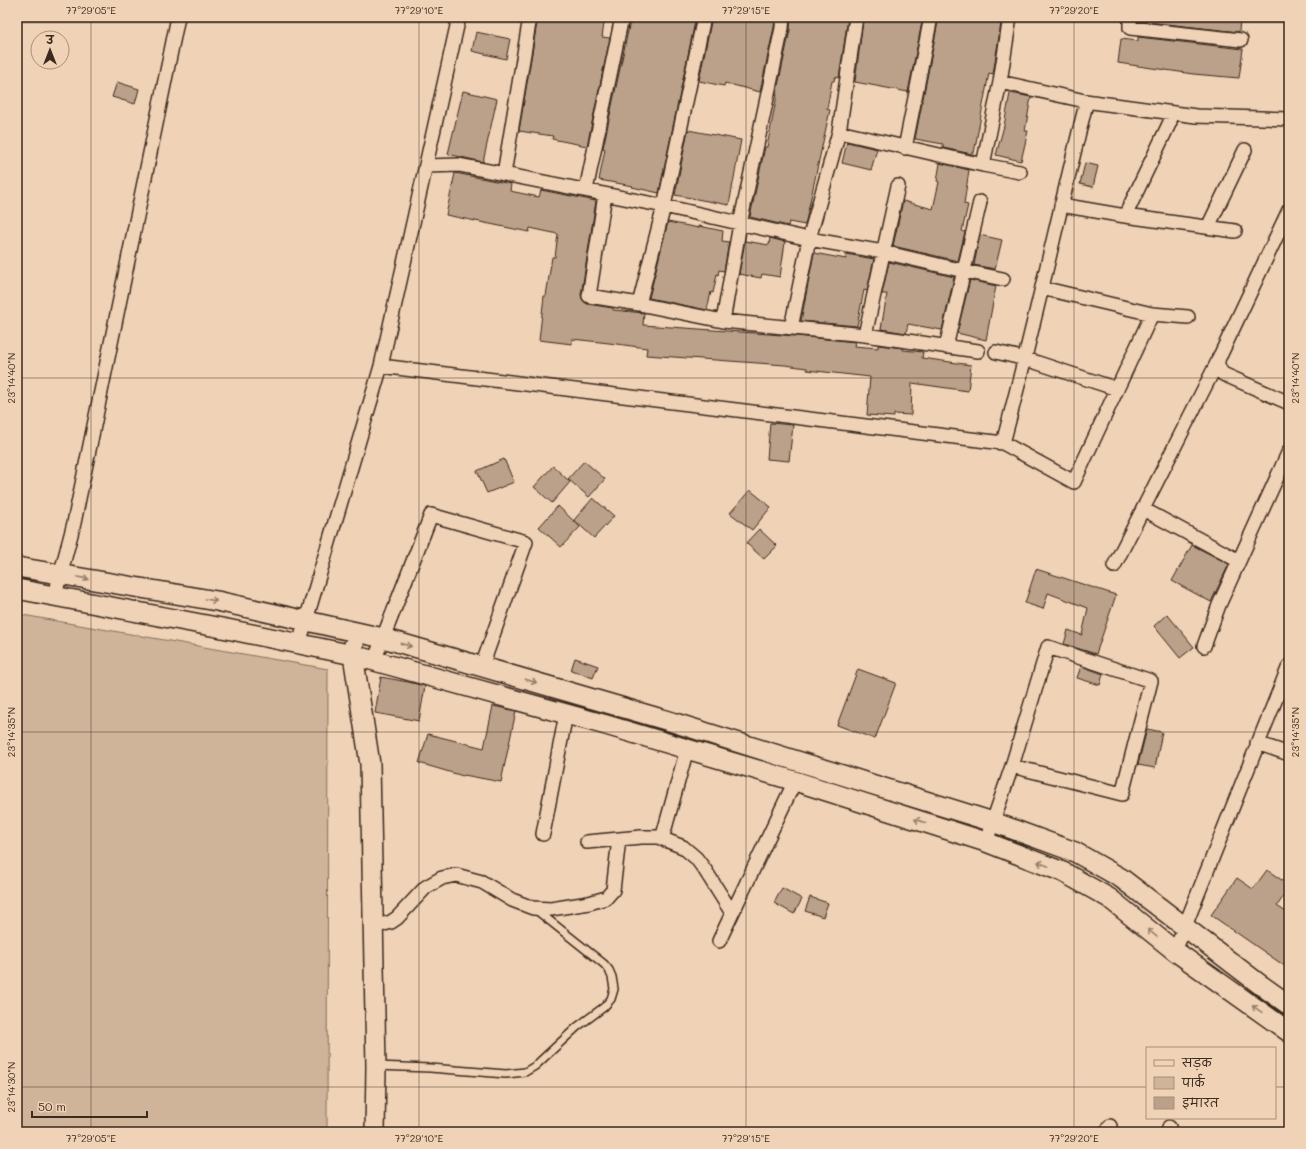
<svg xmlns="http://www.w3.org/2000/svg" width="1306" height="1149" font-family="Mali,'Playpen Sans Deva',sans-serif">
<style>
.green{fill:#cfb49a;stroke:#856f5c}
.building{fill:#bba18a;stroke:#3b2a1e}
.lines{fill:none;stroke-linecap:round;stroke-linejoin:round}
.lane-casing{stroke:#3b2a1e;stroke-width:10}
.street-casing{stroke:#3b2a1e;stroke-width:16}
.secondary-casing{stroke:#3b2a1e;stroke-width:22}
.lane{stroke:#f0d2b6;stroke-width:7}
.street{stroke:#f0d2b6;stroke-width:13}
.secondary{stroke:#f0d2b6;stroke-width:19}
.oneway{stroke:#967e6a}
.ticks{fill:none;stroke:#3b2a1e;stroke-width:1;stroke-opacity:0.45}
.neatline{fill:none;stroke:#3b2a1e;stroke-width:1.5}
.ticks-label{font-size:10px;text-anchor:middle;fill:#3b2a1e}
</style>
<rect width="100%" height="100%" fill="#f0d2b6"/>
<filter id="ink" filterUnits="userSpaceOnUse"><feTurbulence type="fractalNoise" baseFrequency=".025" numOctaves="2"/><feDisplacementMap in="SourceGraphic" scale="8" xChannelSelector="R" yChannelSelector="G"/><feConvolveMatrix kernelMatrix="1 2 1 2 8 2 1 2 1" color-interpolation-filters="sRGB"/></filter>
<g filter="url(#ink)">
<!-- green -->
<path class="green" d="M 17,614 L 328,669 L 327,1132 L 17,1132 Z"/>
<!-- building -->
<path class="building" d="M 538,17 L 605,17 L 602,37 L 610,38 L 587,146 L 552,139 L 553,136 L 519,131 Z
M 631,17 L 696,17 L 659,193 L 632,187 L 633,186 L 599,180 L 605,149 L 603,148 Z
M 712,17 L 775,17 L 774,27 L 760,92 L 725,83 L 724,86 L 699,81 Z
M 791,17 L 848,18 L 839,78 L 835,77 L 834,81 L 832,81 L 827,109 L 830,110 L 826,128 L 805,225 L 789,222 L 788,226 L 750,217 L 765,147 L 767,147 L 777,95 L 776,95 L 790,30 Z
M 866,17 L 923,17 L 908,92 L 855,82 L 863,21 L 865,21 Z
M 939,17 L 1002,17 L 993,74 L 989,73 L 974,153 L 972,152 L 972,154 L 943,148 L 943,144 L 915,139 Z
M 1139,17 L 1240,17 L 1239,32 L 1139,21 Z
M 476,32 L 510,39 L 506,59 L 472,51 Z
M 1138,37 L 1243,49 L 1239,78 L 1193,74 L 1118,63 L 1121,39 L 1138,41 Z
M 117,82 L 139,89 L 135,104 L 112,97 Z
M 463,91 L 497,99 L 483,162 L 448,154 Z
M 1010,93 L 1031,97 L 1025,131 L 1028,131 L 1021,161 L 996,155 L 1004,126 Z
M 688,130 L 741,140 L 729,205 L 675,195 Z
M 847,142 L 877,149 L 871,170 L 842,163 Z
M 940,163 L 969,170 L 964,204 L 968,205 L 962,231 L 965,232 L 958,261 L 893,246 L 903,201 L 933,209 L 939,182 L 937,181 Z
M 1085,163 L 1098,166 L 1093,187 L 1080,184 Z
M 455,173 L 511,184 L 510,191 L 539,197 L 541,190 L 596,201 L 581,295 L 582,299 L 587,304 L 613,308 L 613,310 L 644,313 L 643,325 L 796,336 L 855,342 L 854,346 L 878,348 L 878,345 L 903,348 L 903,350 L 923,352 L 922,358 L 971,365 L 968,391 L 912,383 L 911,415 L 894,414 L 894,417 L 867,415 L 870,377 L 807,370 L 807,368 L 785,365 L 646,355 L 647,348 L 609,343 L 572,339 L 572,344 L 539,340 L 544,296 L 546,296 L 552,257 L 555,257 L 558,234 L 530,228 L 529,232 L 446,215 Z
M 668,222 L 699,228 L 699,226 L 723,231 L 722,241 L 729,242 L 724,271 L 719,270 L 718,275 L 717,274 L 713,293 L 711,292 L 707,310 L 649,298 Z
M 980,235 L 1002,240 L 995,269 L 974,265 Z
M 770,238 L 785,242 L 780,277 L 762,274 L 761,278 L 739,274 L 745,241 L 769,245 Z
M 814,253 L 846,259 L 846,254 L 874,259 L 867,291 L 864,290 L 857,326 L 801,321 Z
M 889,262 L 954,277 L 942,330 L 908,324 L 906,333 L 881,329 L 887,294 L 882,294 Z
M 970,280 L 996,286 L 986,340 L 957,333 Z
M 770,423 L 793,425 L 789,461 L 767,459 Z
M 504,459 L 514,482 L 487,493 L 477,471 Z
M 584,461 L 605,479 L 589,497 L 568,479 Z
M 553,466 L 570,482 L 552,503 L 534,487 Z
M 750,490 L 771,507 L 752,530 L 730,513 Z
M 593,498 L 614,516 L 594,538 L 574,520 Z
M 558,506 L 580,527 L 561,547 L 539,527 Z
M 759,529 L 777,546 L 764,559 L 746,543 Z
M 1192,545 L 1229,564 L 1211,602 L 1172,581 Z
M 1036,569 L 1116,595 L 1096,654 L 1064,644 L 1068,630 L 1082,635 L 1088,608 L 1048,593 L 1043,609 L 1025,603 Z
M 1167,614 L 1194,647 L 1180,658 L 1154,626 Z
M 575,658 L 598,666 L 593,678 L 571,670 Z
M 1081,666 L 1103,674 L 1100,685 L 1077,678 Z
M 858,669 L 896,683 L 875,739 L 837,725 Z
M 381,677 L 408,682 L 425,686 L 419,721 L 375,713 Z
M 493,706 L 516,711 L 501,782 L 464,775 L 463,776 L 419,763 L 428,734 L 484,748 Z
M 1147,729 L 1162,732 L 1155,768 L 1138,765 Z
M 1267,870 L 1289,885 L 1289,888 L 1277,906 L 1289,914 L 1289,969 L 1211,915 L 1237,878 L 1253,889 Z
M 782,888 L 802,899 L 794,914 L 774,903 Z
M 810,897 L 828,903 L 823,917 L 805,911 Z"/>
<g class="lines">
<defs>
<path id="lane" d="M 376,1066 L 430,1068 L 506,1074 L 525,1072 L 535,1066 L 577,1027 L 604,1007 L 611,999 L 614,989 L 612,977 L 609,970 L 604,964 L 535,909"/>
<path id="street" d="M 1130,17 L 1130,28 L 1241,40
M 1000,82 L 1085,101 L 1196,116 L 1289,119
M 839,132 L 983,165 L 1020,172
M 905,148 L 931,17
M 983,165 L 1000,82 L 1010,17
M 426,166 L 459,165 L 664,206 L 809,239 L 883,252 L 964,271 L 1003,279
M 504,174 L 530,17
M 586,190 L 622,17
M 605,195 L 589,296 L 639,304 L 723,321 L 865,335 L 978,351
M 1061,205 L 1125,216 L 1235,231
M 1289,210 L 1221,354 C 1216,361 1217,367 1223,374 L 1289,403
M 1125,216 L 1170,122
M 1208,227 L 1245,150
M 1042,288 L 1152,314 L 1188,317
M 639,304 L 664,206 L 704,17
M 723,321 L 740,224 L 782,28 L 783,17
M 791,328 L 809,239 L 839,132 L 856,17
M 865,335 L 898,186
M 946,347 L 980,202
M 996,352 L 1026,359 L 1117,389
M 381,366 L 1003,443 L 1074,482 L 1152,314
M 1003,443 C 1033,332 1057,220 1085,108
M 1143,509 L 1239,561
M 1114,566 L 1217,363
M 55,595 L 74,523 L 178,17
M 299,644 L 381,366 L 459,17
M 1204,646 L 1219,605 L 1289,451
M 374,661 L 431,515 L 526,542 L 482,666
M 1257,743 L 1289,754
M 543,834 L 566,714
M 662,839 L 687,749
M 587,842 L 641,837 L 658,837 L 683,847 L 696,858 L 705,870 L 732,913
M 986,842 L 1012,766 L 1048,647 L 1151,681 L 1122,794 L 1012,766
M 374,927 L 391,922 L 397,918 L 426,887 L 442,878 L 456,875 L 482,882 L 512,900 L 533,908 L 551,909 L 589,903 L 606,898 L 613,890 L 619,839
M 719,941 L 795,781
M 1175,951 L 1289,666
M 1107,1132 L 1110,1126
M 1168,1132 L 1169,1127"/>
<path id="secondary" d="M 17,567 L 217,601 L 383,638 L 669,721 L 993,822 L 1075,852 L 1121,878 L 1258,983 L 1289,1005
M 17,589 L 227,629 L 353,655 L 606,725 L 795,781 L 986,842 L 1063,872 L 1109,898 L 1175,951 L 1289,1032
M 354,645 L 353,655 L 370,764 L 376,1066 L 375,1132"/>
</defs>
<!-- lane casing -->
<use href="#lane" class="lane-casing"/>
<!-- street casing -->
<use href="#street" class="street-casing"/>
<!-- secondary casing -->
<use href="#secondary" class="secondary-casing"/>
<!-- lane -->
<use href="#lane" class="lane"/>
<!-- street -->
<use href="#street" class="street"/>
<!-- secondary -->
<use href="#secondary" class="secondary"/>
</g>
<!-- one-way arrows -->
<defs><path id="oneway-shaft" d="M-6 0H5M1.5-3L5.5 0L1.5 3" fill="none" stroke-width="1.6" stroke-linecap="round" stroke-linejoin="round"/></defs>
<g class="oneway">
<use href="#oneway-shaft" transform="translate(83 578) rotate(10)"/>
<use href="#oneway-shaft" transform="translate(211 600) rotate(10)"/>
<use href="#oneway-shaft" transform="translate(406 645) rotate(16)"/>
<use href="#oneway-shaft" transform="translate(531 681) rotate(16)"/>
<use href="#oneway-shaft" transform="translate(920 821) rotate(-162)"/>
<use href="#oneway-shaft" transform="translate(1043 864) rotate(-158)"/>
<use href="#oneway-shaft" transform="translate(1152 933) rotate(-142)"/>
<use href="#oneway-shaft" transform="translate(1257 1009) rotate(-145)"/>
</g>
</g>
<!-- ticks -->
<path class="ticks" d="M 91,17 L 91,1132M 419,17 L 419,1132M 746,17 L 746,1132M 1074,17 L 1074,1132M 17,23 L 1289,23M 17,378 L 1289,378M 17,732 L 1289,732M 17,1087 L 1147,1087M 1275,1087 L 1289,1087"/>
<!-- margin -->
<rect width="1306" height="1149" fill="none" stroke="#f0d2b6" stroke-width="44"/>
<!-- legend -->
<rect x="1146" y="1047" width="130" height="72" fill="#f0d2b6" stroke="#a88f79"/>
<rect x="1154" y="1060" width="20" height="6" fill="#f0d2b6" stroke="#a88f79"/>
<text x="1182" y="1067" font-size="12" fill="#3b2a1e">सड़क</text>
<rect x="1154" y="1077" width="20" height="12" fill="#cfb49a" stroke="#a88f79"/>
<text x="1182" y="1087" font-size="12" fill="#3b2a1e">पार्क</text>
<rect x="1154" y="1097" width="20" height="12" fill="#bba18a" stroke="#a88f79"/>
<text x="1182" y="1107" font-size="12" fill="#3b2a1e">इमारत</text>
<!-- north arrow -->
<g transform="translate(50 50)"><circle r="19" fill="#f0d2b6" stroke="#a88f79"/>
<path d="M0-3L7 15L0 10L-7 15Z" fill="#3b2a1e"/>
<text y="-6" font-size="11" font-weight="bold" text-anchor="middle" fill="#3b2a1e">उ</text>
</g>
<!-- scale -->
<path d="M32 1111v6h115v-6" fill="none" stroke="#3b2a1e" stroke-width="2"/>
<text x="38" y="1111" font-size="12" fill="#3b2a1e" stroke="#f0d2b6" stroke-width="3" paint-order="stroke">50 m</text>
<rect x="22" y="22" width="1262" height="1105" class="neatline"/>
<g class="ticks-label">
<text x="91" y="14">77°29'05"E</text>
<text x="419" y="14">77°29'10"E</text>
<text x="746" y="14">77°29'15"E</text>
<text x="1074" y="14">77°29'20"E</text>
<text transform="translate(11 378) rotate(-90)" y="4">23°14'40"N</text>
<text transform="translate(1295 378) rotate(-90)" y="4">23°14'40"N</text>
<text transform="translate(11 732) rotate(-90)" y="4">23°14'35"N</text>
<text transform="translate(1295 732) rotate(-90)" y="4">23°14'35"N</text>
<text transform="translate(11 1087) rotate(-90)" y="4">23°14'30"N</text>
<text x="91" y="1142">77°29'05"E</text>
<text x="419" y="1142">77°29'10"E</text>
<text x="746" y="1142">77°29'15"E</text>
<text x="1074" y="1142">77°29'20"E</text>
</g>
</svg>
